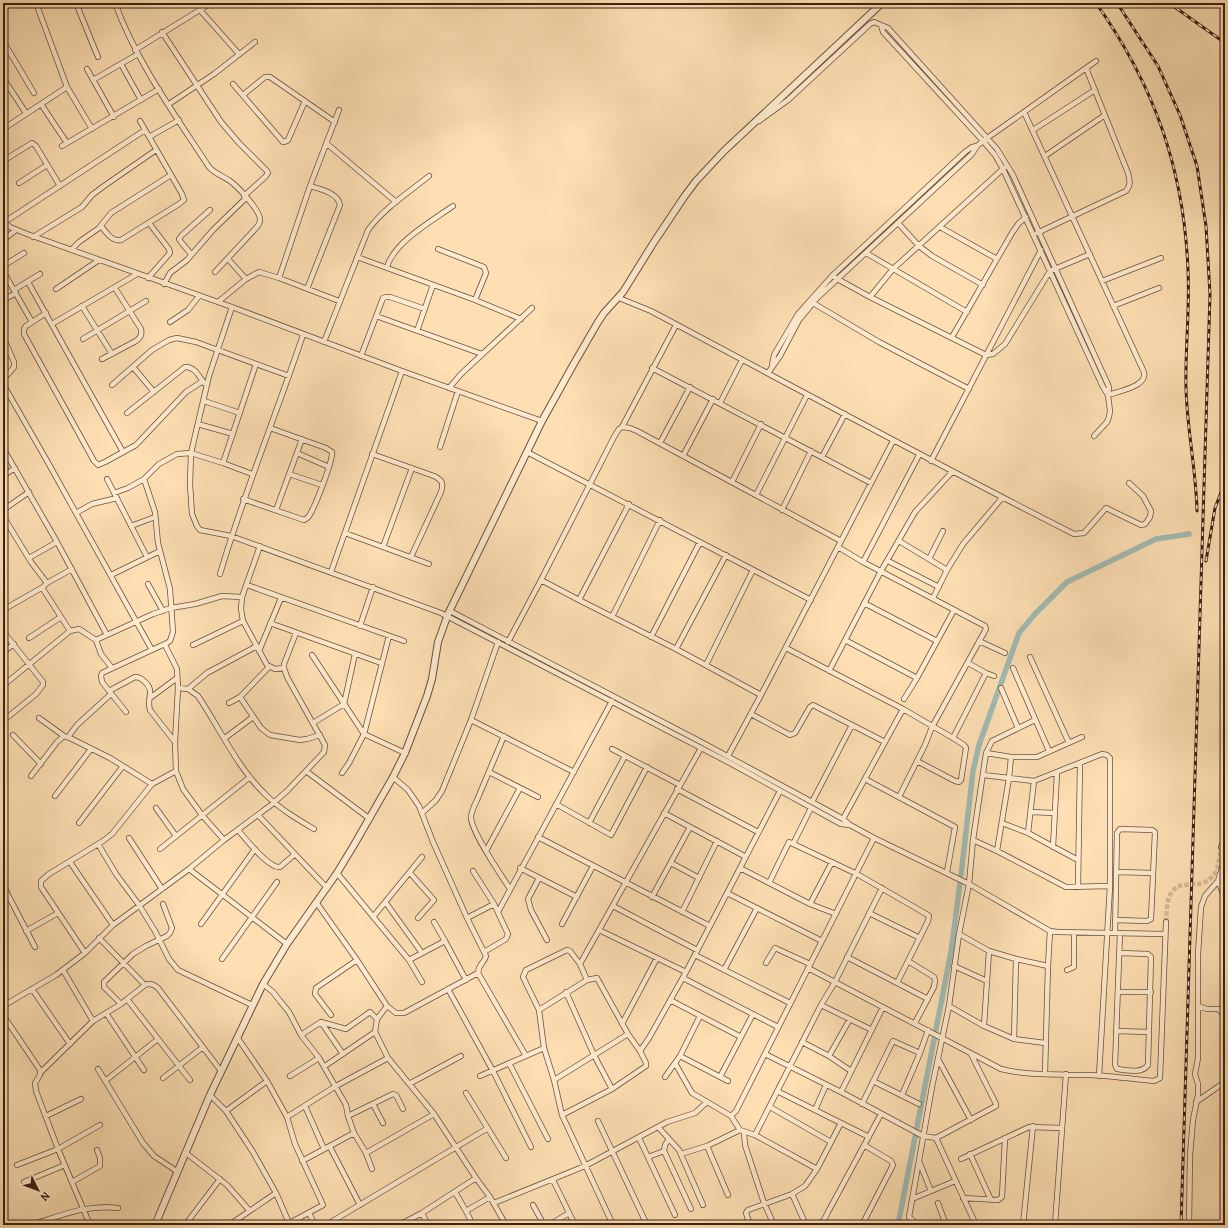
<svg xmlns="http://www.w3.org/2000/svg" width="1228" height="1228" font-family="Alegreya,serif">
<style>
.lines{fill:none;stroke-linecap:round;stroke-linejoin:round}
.canal{stroke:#a1bbb4;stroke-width:5.5}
.minor-tunnel{stroke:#d6b993;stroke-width:4.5;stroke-dasharray:4.5 2;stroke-linecap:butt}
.minor-casing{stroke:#6c503c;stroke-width:6}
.tertiary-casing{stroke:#6c503c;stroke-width:8}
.minor{stroke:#feeace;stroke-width:4.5}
.tertiary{stroke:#feeace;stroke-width:6}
.rail-casing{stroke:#3b2014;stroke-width:3}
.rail{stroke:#feeace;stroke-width:1.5;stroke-dasharray:4.5;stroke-linecap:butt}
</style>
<rect width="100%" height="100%" fill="#fddfb3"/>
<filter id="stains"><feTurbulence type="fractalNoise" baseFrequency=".005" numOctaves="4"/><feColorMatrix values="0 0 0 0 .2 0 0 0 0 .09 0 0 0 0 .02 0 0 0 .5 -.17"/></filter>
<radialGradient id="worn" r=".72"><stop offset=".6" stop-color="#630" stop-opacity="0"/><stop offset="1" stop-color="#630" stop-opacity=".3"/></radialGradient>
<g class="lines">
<!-- canal -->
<path class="canal" d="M 961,875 L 973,771 L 979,745 L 1019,633 L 1035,614 L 1067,582 L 1156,539 L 1189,534
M 898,1225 L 951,952 L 960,883"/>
<!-- minor-tunnel -->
<path class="minor-tunnel" d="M 1166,922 C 1167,912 1166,900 1172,892 C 1183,876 1205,895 1217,869 C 1219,862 1220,854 1221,847"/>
<defs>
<path id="minor" d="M 36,3 L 67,87 L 92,129
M 76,3 L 98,57
M 115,3 C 136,61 175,115 209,167 C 215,174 223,176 230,181 C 237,186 261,211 260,220 C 260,223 258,226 256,228 L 215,272
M 200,10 L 239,54
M 881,25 L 883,32 L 983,141 L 995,155 L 1003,169 L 1103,387 L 1108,395
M 162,32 L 221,122 L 239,143 L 267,171 L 268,173 L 265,177 L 244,196
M 3,41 L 34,93
M 135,50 L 211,3
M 121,64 L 141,100
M 87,69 L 114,117
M 3,78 L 26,113
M 93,80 L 138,54
M 233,84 L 283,142 L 287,141 L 288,140 L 305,101
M 243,95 L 265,77 L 270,77 L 335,122
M 41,104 L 67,143
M 169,104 L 214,74 L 255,42
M 1024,112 L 1143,370 C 1144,372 1145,374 1144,376 C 1143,387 1117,392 1108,395
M 759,121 L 788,100 L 870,24 L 874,22 L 888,28 L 997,149 L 1013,175 L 1109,387 L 1108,395 L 1110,411 L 1109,417 L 1107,422 L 1094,436
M 3,129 L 67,87
M 1033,130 L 1095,90
M 149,137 L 179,120
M 326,143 L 396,202
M 62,146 L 159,89
M 1045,156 L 1105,115
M 3,161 L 32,143 L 36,146 L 60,186
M 19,183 L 47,165
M 3,221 L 10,227 L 27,234 L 232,307 L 402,371 L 542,421
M 3,223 L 145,130
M 898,223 L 919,246 L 932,256 L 983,285
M 101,226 C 106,232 112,242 121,240 L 179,204 L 184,200 L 182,194 L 140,121
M 940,227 L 997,259
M 1037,233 L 1126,191 C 1131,185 1130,180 1128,173 L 1086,68
M 33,237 L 82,207 L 92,195 L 104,186 L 156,150
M 3,240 L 16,230
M 438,249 L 484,267 L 486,273 L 475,300
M 71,250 L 79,242 L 99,228 L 111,213 L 171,175
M 866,253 L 967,312
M 191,254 L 181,242 L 179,239 L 182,235 L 210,210
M 357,257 L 475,300 L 521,319
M 228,259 L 246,279
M 3,266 L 24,253
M 387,267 C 394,242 432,221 453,206
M 3,271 L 32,322
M 832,276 L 870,297 L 986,355 L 993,354 L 1005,344 L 1050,271 L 1090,254
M 148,278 L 170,253 L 169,249 L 149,223
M 279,278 L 310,186 L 339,110
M 1102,281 L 1161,258
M 28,282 L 123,452
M 164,284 L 170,273 L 187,260 L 213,230 L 246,198
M 56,289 L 99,260
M 307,289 L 340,205 C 338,193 320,189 310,186
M 14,290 L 40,274
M 870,297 L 893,269 L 1004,168
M 619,298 L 651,311 C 792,386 932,462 1074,534 L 1084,533 L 1106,508 L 1141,525 L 1145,524 L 1150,517 L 1151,511 L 1143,496 L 1129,483
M 3,300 L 16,293
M 218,302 L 246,279 L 259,272 L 279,278 L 339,301
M 813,303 L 879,342 L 969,389
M 82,306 L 112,354
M 1113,306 L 1159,288
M 232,307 L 209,376 L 191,453 L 190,484 L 192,514 L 197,526 L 200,530 L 231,536 L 441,613 L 730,763 L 841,824 L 850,825
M 46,313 L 26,326 L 24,329 L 24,334 L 94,461 L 98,465 L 105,462 L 136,445 L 186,392 L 203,381
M 376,316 L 482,354
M 170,322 L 188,310 L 199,296
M 52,324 L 137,274
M 417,331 L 433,285
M 3,337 L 14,362 L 14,367 L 3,380
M 952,337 L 1012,233 L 1019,223 L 1026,217
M 83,339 L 146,301
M 324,342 L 368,230 C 384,208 408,193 429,176
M 361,356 L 383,298 L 386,297 L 390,297 L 425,309
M 102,359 L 136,341 C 141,337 142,335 141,329 L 115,288
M 772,365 L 774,355 L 798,314 L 832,276 L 965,152 L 972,147 L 977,146
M 133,367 L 154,392
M 652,368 L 871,483
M 768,373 L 780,356 L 799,320 L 817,298 L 972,154 L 977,146 L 983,141 L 1096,61
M 3,384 L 46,459 L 152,650
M 112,385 L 152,350 L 169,340 L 177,338 L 196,342 L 289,376
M 449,388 L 461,374 L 532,308
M 204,401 L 240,413
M 720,403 L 742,360
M 127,413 L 185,367 C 194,366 199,376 204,383
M 198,424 L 233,434
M 622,427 L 676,325
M 660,443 L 690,387
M 440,447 L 458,391
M 3,448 L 57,542 L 107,635
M 527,452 L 811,600
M 297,453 L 329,467
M 372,454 L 434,476 C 442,480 444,483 441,492 L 411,557
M 683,456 L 713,399
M 822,457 L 845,414
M 931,461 L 1041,250
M 223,463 L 256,364
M 289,474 L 322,485
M 3,476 L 15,468
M 107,479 L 147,557
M 732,482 L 761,424
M 114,493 L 128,488 L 144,479 L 159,464 L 177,454 L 191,453 L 223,463 L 252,474
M 756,495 L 807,395
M 243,499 L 304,520 C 307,518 307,519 309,516 C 315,507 333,461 332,452 L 326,448 L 270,428
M 3,510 L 29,492
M 276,510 L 302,439
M 782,510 L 811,451
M 76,513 L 92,504 L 117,498
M 3,516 L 31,562 L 47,583
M 131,526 L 155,517
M 345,533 L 429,564
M 899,541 L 947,570
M 260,546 L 242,597 L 241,609 L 243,621 L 267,665 L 275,669 L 284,668
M 383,547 L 412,468
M 838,547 L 863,562 L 985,626 L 986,629 L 932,727 L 925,745 L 899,797
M 3,549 L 5,548
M 29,558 L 57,542
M 929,559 L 943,531
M 888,561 L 939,587
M 863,562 L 919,455
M 72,569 L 47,583 L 43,587 L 43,589 L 70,631 L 79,629 L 96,640 L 153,614 L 171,608 L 195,604 L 222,596 L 242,597
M 331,572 L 402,371
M 220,574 C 244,493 276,415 303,335
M 111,575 L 160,551
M 541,580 L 579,600 L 676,649 L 761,695
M 148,584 L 163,611
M 247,585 L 404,641
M 933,598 L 947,570 L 963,544 L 1002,498
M 579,600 L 629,504
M 864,603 L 937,641
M 3,610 L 43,587
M 450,611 L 703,743 L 812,802 L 843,819 L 850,825 L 874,838 L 969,884 L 1050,931 L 1058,932 L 1164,934
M 612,617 L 660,520
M 270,623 L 381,663
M 360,626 L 373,587
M 651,637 L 700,542
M 29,638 L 61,617
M 96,640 L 101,654 L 112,668
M 845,640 L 917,678 L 954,610
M 979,641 L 1005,653
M 508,642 L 541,580 L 614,437 L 619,429 L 622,427 L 630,428 L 637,431 L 841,541
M 165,645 L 177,669 L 178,688 L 175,742 L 176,771 L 183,789 L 202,815 L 224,840
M 193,645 L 243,621
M 786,648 L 903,709 L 953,738 L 964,745 L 966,748 L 961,780 L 959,782 L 955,781 L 917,761
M 676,649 L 726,555
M 259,651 L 281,598
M 3,652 L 14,644
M 312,655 L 364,734 L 405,753
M 1030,657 L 1069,743
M 706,665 L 753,570
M 1013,668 L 1049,751
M 829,671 L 881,571 L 915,512 L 952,472
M 986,673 L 994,676
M 5,684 L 70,631
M 178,688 L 188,689 L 198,696 C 219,727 238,769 266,795 C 280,809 297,819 314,829
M 1001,688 L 1018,728
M 188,689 L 207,673 L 257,646
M 109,691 L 135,677 C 139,677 141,678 144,681 C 156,691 146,698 150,710 L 175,742
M 240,697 L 261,728 L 270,735 L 300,740 L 307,739 L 320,735
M 150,698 L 177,678
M 904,699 L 917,678
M 229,703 L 240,697 L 269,667
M 126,712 L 102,682 L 101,676 L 102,673 L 167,643 L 170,641 L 173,632 L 170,589 L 158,543 L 155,512 L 144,479
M 751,714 L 790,735 L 795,733 L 810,707 L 813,705 L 885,742
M 39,718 L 64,736
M 471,720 L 574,772
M 3,721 L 36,694 L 43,685 L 43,682 L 6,635
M 313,723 L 344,704 L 355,654
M 13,735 L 41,764
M 504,736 L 477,800 C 474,806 471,812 471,818 C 472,833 501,875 510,889
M 68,737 L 77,725 L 111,694
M 225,738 L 253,717
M 953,738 L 986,673 L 968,663
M 612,749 L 680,785
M 986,753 L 992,741 L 1035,720
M 728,756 L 761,695 L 893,441
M 306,771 L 370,819
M 489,772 L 538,797
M 342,773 L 349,763 L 364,734 L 389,636
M 983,775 L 1034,781 L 1102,754 L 1107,755 L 1110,758 L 1110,886 L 1099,1076
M 31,776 L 57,742 L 64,736 L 72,739 L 110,758 L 152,784
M 393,777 L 408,790 L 419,806 L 433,842 L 467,918 L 486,956 C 484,964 479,962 478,973
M 865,779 L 955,827 L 947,872
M 677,789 L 758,832
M 55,796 L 91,749
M 812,802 L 852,725
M 556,804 L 611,835 L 647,767
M 156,808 L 176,836
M 1031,812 L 1055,813
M 422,813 L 436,800 L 442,791 L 471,720 L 498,642
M 664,813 L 746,857
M 258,815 L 327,888
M 843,819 L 903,709
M 79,823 L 123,766
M 589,823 L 625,756
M 1002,823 L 1028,833 L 1078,860
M 238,830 C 245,838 269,869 280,867 L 295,854
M 1028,833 L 1034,781
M 538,837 L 710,926
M 129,838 L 162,889
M 973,840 L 997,851 L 1066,887 L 1110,886
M 98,844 L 116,874 L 139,905 L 155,931 L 169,959 L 178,970 L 252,1005
M 793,844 L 811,808
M 1053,847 L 1057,773
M 1221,847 L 1225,840
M 160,849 L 250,777
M 486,851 L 520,788
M 997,851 L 1009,778 L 1011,757
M 70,862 L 113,925
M 671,863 L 699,878
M 520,868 L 577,897
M 740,868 L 810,904 L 832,862
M 189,869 L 287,944
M 473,871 L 494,904 L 508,934 L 506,939 L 484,952
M 1116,872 L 1153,873
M 337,873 L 409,960 L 422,982
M 410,873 L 434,900 L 418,918
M 539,878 L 528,899 L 531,910 L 547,940
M 1218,881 L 1225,898
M 3,883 L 8,895 L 3,900
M 769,883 L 789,842 L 857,874 L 928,915 L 929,916 L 928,921 L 897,983
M 1078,887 L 1080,764
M 727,893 L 822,941
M 8,895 L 35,947
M 652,897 L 690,827
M 316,902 L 357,960 L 387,1006 L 377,1019 L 375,1032 L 388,1058 L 434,1114 L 476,1178 L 490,1197 L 506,1225
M 386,903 L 422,953
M 810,904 L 836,914
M 613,906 L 697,950
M 498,912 L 612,701
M 682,912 L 717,841
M 869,913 L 920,938
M 373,917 L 422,857
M 467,918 L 494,904
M 434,922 L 445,941
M 201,924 L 255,849
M 562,924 L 593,866
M 599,930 L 686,972
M 26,931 L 58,913
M 1115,933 L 1117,833 L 1120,829 L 1152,830 L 1155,832 L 1151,919 L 1147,921 L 1115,920
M 959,934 L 989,951 L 1016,959 L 1048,966
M 99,938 L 145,985
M 85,953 L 41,887 L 41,881 L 49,874 L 103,841 L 112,834 L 152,784 L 176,771
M 1119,953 L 1148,954 L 1151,957 L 1148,1065 C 1142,1074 1127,1070 1117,1069 L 1115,1065 L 1120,933
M 695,955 L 790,1003
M 847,957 L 928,999
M 222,959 L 277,882
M 409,960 L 445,941 L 466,980
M 908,961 L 934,977 L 935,980 L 934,987 L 915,1023
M 766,963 L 775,948 L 810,964
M 580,964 L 587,980 L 539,1010 L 523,977 L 526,970 L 567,950 L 570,951 L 580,964 L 701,748
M 954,966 L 987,981
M 808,968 L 1001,1069 C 1029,1076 1060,1074 1090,1075 C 1111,1076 1133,1079 1154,1081 L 1160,1078 L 1166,922
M 63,970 L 93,1021
M 724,970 L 757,908
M 1067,970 L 1074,967 L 1074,933
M 683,978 L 778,1027
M 263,984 L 273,992 L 280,1001 L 289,1012 L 301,1035 L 319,1058 L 346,1105 L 348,1116 L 354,1133
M 32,989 L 70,1044
M 448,989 L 493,1071 L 531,1147
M 566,992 L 594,1055 L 612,1089
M 1118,992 L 1151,992
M 127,999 L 190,1080
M 670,1000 L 741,1037
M 121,1004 L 104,987 L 104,982 L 133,954 L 146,946 L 167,936 L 170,933 L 172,928 L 163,904
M 821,1005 L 835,982 L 882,888
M 3,1006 L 56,975 L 85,953 L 113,925 L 189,869 L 224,840 L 271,805 L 287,791 L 324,752 L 325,745 L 287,677 L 284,668 L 284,664 L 296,633
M 387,1006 L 396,1013 L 404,1013 L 478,973 L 526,1056
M 949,1006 L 984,1026 L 1014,1039 L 1045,1043
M 1198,1006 L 1207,1009 L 1219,1009 L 1225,1018
M 539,1010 L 544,1048 L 554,1080 L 562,1115 L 612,1089 L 646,1066 L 646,1063 L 640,1051 L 649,1038 L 686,972 L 780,791
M 106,1013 L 144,1070
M 3,1015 L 40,1070 L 40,1075 L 35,1083 L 36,1091 L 58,1149 L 90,1225
M 331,1015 L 315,994 L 316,988 L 357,960
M 321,1022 L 346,1029 L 370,1012 L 377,1019
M 622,1024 L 657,958
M 984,1026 L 989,951
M 1116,1031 L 1149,1032
M 628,1034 L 640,1051
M 301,1035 L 321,1022 L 343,1054
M 237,1037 L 267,1081 L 287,1117 L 295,1144 L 323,1205 L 286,1225
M 1014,1039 L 1016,959
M 802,1042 L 829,1056 L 850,1019
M 765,1054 L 841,1092 L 923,1136 L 936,1138 L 976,1225
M 680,1056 L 728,1081
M 829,1056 L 851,1071
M 938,1059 L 971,1120
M 509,1063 L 548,1139
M 675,1063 L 692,1093 L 731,1116 L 736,1111 L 874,838
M 325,1066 L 375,1032
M 98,1069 L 143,1143 L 154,1156 L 178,1172
M 41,1072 L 93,1021 L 121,1004 L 145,985 C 150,983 153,984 158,988 L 221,1071
M 1045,1074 L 1048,966 L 1050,931
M 290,1076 L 319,1058
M 480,1076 L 544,1048
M 665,1077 L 680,1056 L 700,1016
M 720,1077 L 753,1014
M 163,1078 L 203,1047
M 554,1080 L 628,1034 L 597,978 L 587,980
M 105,1081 L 158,1039
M 873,1081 L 919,1104
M 409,1084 L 461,1056
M 777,1091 L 869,1137
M 841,1092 L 883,1007
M 466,1093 L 506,1158
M 210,1095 L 226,1111 L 253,1152 L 276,1193 L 289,1223
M 902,1095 L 920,1053 L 928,1030
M 1196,1102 L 1225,1082
M 373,1104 L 383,1123
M 862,1104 L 893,1041 L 920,1053
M 305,1106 L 324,1149
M 770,1107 L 831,1142
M 815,1110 L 826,1085
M 226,1111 L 267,1081
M 562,1115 L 613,1225
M 46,1116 L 81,1099
M 348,1116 L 393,1094 L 396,1095 L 403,1109
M 731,1116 L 740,1130 L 755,1135
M 287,1117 L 336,1086 L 388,1058
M 598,1121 L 647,1225
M 659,1128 L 679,1150 L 703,1205
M 744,1132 L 745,1145 L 764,1203 L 774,1225
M 639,1138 L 675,1215
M 936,1138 L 996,1106 L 996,1104 L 971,1054
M 669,1139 L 665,1145 L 664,1151 L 691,1209
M 707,1146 L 728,1195
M 330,1147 L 360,1205
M 186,1153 L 227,1185 L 249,1210
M 366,1153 L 372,1169
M 681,1154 L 707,1146 L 740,1130
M 970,1154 L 991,1200
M 648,1157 L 664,1151
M 961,1159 L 1029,1127 L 1062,1128
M 302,1161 L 354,1133 L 366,1153 L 434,1114
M 919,1161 L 931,1191
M 17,1165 L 58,1149 L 100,1125
M 817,1169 L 755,1135 L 821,1005 L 872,1030
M 553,1180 L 575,1225
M 24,1182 L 65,1165
M 72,1182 L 100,1166 L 100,1158 L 97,1150
M 455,1192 L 466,1211
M 792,1194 L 806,1225
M 963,1198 L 998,1200 L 1002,1197 L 1005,1138
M 912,1199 L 955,1181
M 494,1203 L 585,1166 L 667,1122 L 695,1113 L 707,1102
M 938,1203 L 946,1225
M 533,1205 L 544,1225
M 309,1213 L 315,1225
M 422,1213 L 428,1225
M 31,1225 C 60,1216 86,1204 118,1208
M 185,1225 L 220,1179
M 229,1225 L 276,1193
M 326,1225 L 488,1128
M 399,1225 L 422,1213 L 476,1178
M 473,1225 L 466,1211 L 490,1197
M 549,1225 L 569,1213
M 750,1225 L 746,1213 L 748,1210 L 792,1194 L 805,1186 L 817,1169 L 841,1123
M 818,1225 L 824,1220 L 828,1212 L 881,1114
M 862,1225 L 893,1165 L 891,1161 L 864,1145
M 935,1225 L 916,1223 L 909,1217 L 932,1087 L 949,1006 L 959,934 L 969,884 L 973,840 L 986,753 L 1011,757 L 1037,757 L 1082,737
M 1023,1225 L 1033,1126
M 1055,1225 L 1066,1074
M 1189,1225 L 1190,1155 L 1193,1120 L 1198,1095 L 1198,1084 L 1195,1074 L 1198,1058 L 1198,954 L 1201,907 L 1205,896 L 1218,881 L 1225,858
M 1219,1225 L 1225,1221"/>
<path id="tertiary" d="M 155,1225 L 210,1095 L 263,984 L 287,944 L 337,873 L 354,845 L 393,777 L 405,753 L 427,696 L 432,679 L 438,642 L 448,614 L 542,421 L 572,367 L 598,322 L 604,313 L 623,292 L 654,242 L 684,197 L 696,181 L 724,151 L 882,3"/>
</defs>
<!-- minor casing -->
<use href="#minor" class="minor-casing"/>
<!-- tertiary casing -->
<use href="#tertiary" class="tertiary-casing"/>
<!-- minor -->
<use href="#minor" class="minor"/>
<!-- tertiary -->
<use href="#tertiary" class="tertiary"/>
<defs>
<path id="rail" d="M 1096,3 C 1154,85 1184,169 1188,270 C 1190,309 1185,348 1186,388 C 1187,429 1196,469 1197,511
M 1117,3 L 1158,66 L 1180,115 L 1197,166 L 1206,226 L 1210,294 L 1181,1225
M 1169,3 L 1225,43
M 1206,561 L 1215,508 L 1225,482"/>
</defs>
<!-- rail casing -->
<use href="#rail" class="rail-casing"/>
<!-- rail -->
<use href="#rail" class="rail"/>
</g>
<!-- margin -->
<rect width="1228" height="1228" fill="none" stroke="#fddfb3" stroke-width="16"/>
<rect x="4" y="4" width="1220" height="1220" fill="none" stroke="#3b2014" stroke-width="2"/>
<rect x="8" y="8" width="1212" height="1212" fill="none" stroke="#3b2014"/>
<!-- north arrow -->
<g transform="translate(38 1190) rotate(132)" stroke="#feeace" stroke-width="3" paint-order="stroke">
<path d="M0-3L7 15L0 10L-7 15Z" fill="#3b2014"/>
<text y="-6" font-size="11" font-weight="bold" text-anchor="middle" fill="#3b2014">N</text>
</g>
<rect width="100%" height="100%" filter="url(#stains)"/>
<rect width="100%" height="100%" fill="url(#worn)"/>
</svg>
